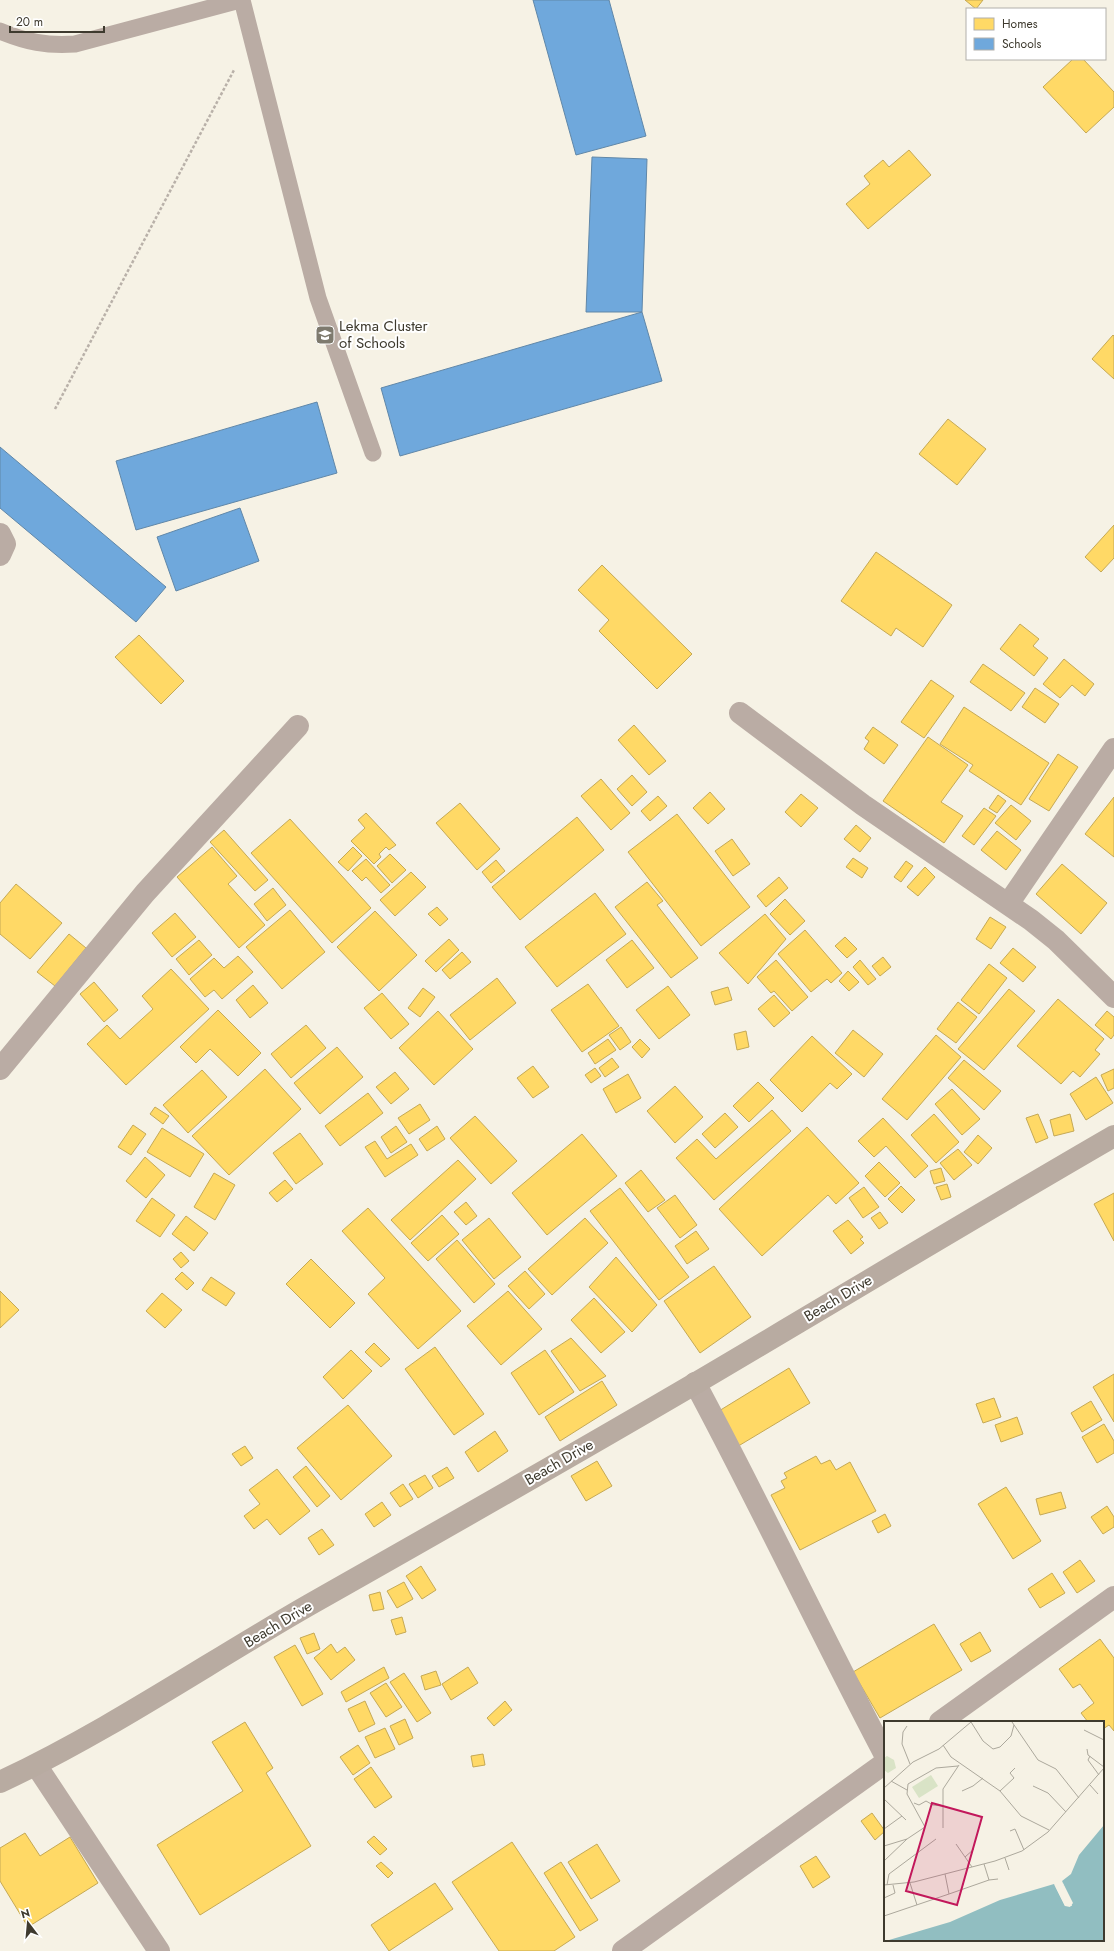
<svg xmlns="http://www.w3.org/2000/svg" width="1114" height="1951" font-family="Jost,sans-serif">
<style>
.homes{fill:#ffd966;stroke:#c5a955}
.schools{fill:#6fa8dc;stroke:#6087a8}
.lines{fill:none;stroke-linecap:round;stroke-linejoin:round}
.path{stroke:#b9b1a9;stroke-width:2.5;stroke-dasharray:3 2;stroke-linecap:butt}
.lane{stroke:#baaca4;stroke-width:17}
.street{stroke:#baaca4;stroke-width:22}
.secondary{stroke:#b8aba1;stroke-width:22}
.labels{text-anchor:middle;stroke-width:4;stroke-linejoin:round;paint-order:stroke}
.poi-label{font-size:15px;fill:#3e3a2e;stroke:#fff;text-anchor:start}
.street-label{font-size:15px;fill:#3e3a2e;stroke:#fff}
.inset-road{fill:none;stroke:#aca89c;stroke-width:1}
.view{fill:#c2185b;fill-opacity:0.15;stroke:#c2185b;stroke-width:2}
.inset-edge{fill:none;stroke:#3e3a2e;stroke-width:2}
</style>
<rect width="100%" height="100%" fill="#f6f2e5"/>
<!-- homes -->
<path class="homes" d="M 965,0 L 983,0 L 976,9 Z
M 1073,59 L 1083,59 L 1114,92 L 1114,107 L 1086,133 L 1043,87 Z
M 909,150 L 931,175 L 868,229 L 846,204 L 870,184 L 864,176 L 883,160 L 889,167 Z
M 1113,335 L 1114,336 L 1114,379 L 1092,359 Z
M 948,419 L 986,449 L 957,485 L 919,454 Z
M 1114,525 L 1114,558 L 1101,572 L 1085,557 Z
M 876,552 L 952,605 L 923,647 L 896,628 L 891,636 L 841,601 Z
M 602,565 L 692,654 L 657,689 L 599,631 L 609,620 L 578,590 Z
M 1020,624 L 1039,639 L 1033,646 L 1048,658 L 1034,676 L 1000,649 Z
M 139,635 L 184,681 L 161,704 L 115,657 Z
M 1064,659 L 1094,684 L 1085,696 L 1072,685 L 1060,698 L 1043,684 Z
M 983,664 L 1025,693 L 1011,711 L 970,682 Z
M 931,680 L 954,696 L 924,738 L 901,722 Z
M 1035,688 L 1059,704 L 1045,723 L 1022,707 Z
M 964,707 L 1049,763 L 1021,805 L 969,771 L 973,765 L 940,744 Z
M 634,725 L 666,761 L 649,775 L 618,740 Z
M 873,727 L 898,745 L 884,764 L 864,749 L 869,741 L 865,738 Z
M 928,737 L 968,765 L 941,802 L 963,816 L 944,843 L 883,801 Z
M 1058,754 L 1078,767 L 1049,811 L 1029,799 Z
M 632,775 L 647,792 L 632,806 L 617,789 Z
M 601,779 L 630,813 L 611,830 L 581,796 Z
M 710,792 L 725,809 L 708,824 L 693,808 Z
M 801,794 L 818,808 L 801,827 L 785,812 Z
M 998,795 L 1006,801 L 997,813 L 989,808 Z
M 658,796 L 667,806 L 650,821 L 641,811 Z
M 1114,797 L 1114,857 L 1085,834 Z
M 460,803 L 500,849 L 477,870 L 436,823 Z
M 1011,805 L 1031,821 L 1016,840 L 995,823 Z
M 984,808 L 996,816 L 974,845 L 962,836 Z
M 366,813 L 396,845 L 389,850 L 386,847 L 379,854 L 381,857 L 374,864 L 351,841 L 365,828 L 358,820 Z
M 677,814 L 750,907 L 701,946 L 628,852 Z
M 577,817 L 604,850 L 520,920 L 492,887 Z
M 290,819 L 371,908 L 332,943 L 251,853 Z
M 856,825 L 871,838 L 860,852 L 844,839 Z
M 224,830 L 268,880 L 255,891 L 210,842 Z
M 997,831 L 1021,850 L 1006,870 L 981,850 Z
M 732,839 L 750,864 L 733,876 L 715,851 Z
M 212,847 L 237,876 L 228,884 L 265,925 L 239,948 L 177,877 Z
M 353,847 L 362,856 L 348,871 L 338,862 Z
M 390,854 L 406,870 L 392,883 L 377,866 Z
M 853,858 L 868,868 L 862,878 L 846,867 Z
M 366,859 L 390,885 L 381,893 L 366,877 L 362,881 L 352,871 Z
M 496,860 L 505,871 L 491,883 L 482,872 Z
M 906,861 L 913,866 L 901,882 L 894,877 Z
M 1062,864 L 1107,903 L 1081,934 L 1036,894 Z
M 925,867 L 935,877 L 918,896 L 907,887 Z
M 411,872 L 426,887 L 395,916 L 380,900 Z
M 779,877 L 788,888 L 766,907 L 757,896 Z
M 647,882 L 663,901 L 657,905 L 698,958 L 671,978 L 615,907 Z
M 16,884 L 62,923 L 30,959 L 0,934 L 0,903 Z
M 273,888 L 286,905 L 267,921 L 254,904 Z
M 595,893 L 626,934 L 557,987 L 525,947 Z
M 785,899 L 805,921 L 790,935 L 770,914 Z
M 437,907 L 448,919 L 440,926 L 428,914 Z
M 290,910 L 325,952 L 282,989 L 246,947 Z
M 375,911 L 417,955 L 379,991 L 337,947 Z
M 175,913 L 196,937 L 172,957 L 152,933 Z
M 765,914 L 786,939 L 748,984 L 719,953 Z
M 990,917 L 1006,927 L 991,949 L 976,939 Z
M 805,930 L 842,973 L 831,983 L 827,979 L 811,992 L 778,954 Z
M 69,934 L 86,948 L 55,986 L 37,972 Z
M 845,937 L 857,949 L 847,958 L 835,946 Z
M 449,939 L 459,950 L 436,972 L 425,961 Z
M 199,940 L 212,955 L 189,975 L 176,959 Z
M 632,940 L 654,968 L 627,988 L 606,960 Z
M 1013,948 L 1036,967 L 1023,982 L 1000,963 Z
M 462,952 L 471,962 L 450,979 L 442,970 Z
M 238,956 L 253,972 L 222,999 L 214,990 L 205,997 L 190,979 L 214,958 L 224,968 Z
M 883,957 L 891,967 L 880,976 L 872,966 Z
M 776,960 L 808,997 L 792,1011 L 774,991 L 771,993 L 757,977 Z
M 860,960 L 876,979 L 868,985 L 853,967 Z
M 989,964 L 1007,978 L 979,1014 L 961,1000 Z
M 171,969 L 209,1009 L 126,1085 L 87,1044 L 107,1025 L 120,1039 L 153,1009 L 142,996 Z
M 848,971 L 859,982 L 849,991 L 839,981 Z
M 497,978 L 516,1003 L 470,1040 L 450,1015 Z
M 94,982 L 118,1010 L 104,1022 L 80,994 Z
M 588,984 L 619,1026 L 582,1052 L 551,1010 Z
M 253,985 L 268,1003 L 250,1018 L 236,1000 Z
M 668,986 L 690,1015 L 659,1039 L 636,1010 Z
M 728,987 L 732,1000 L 715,1005 L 711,992 Z
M 423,988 L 435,997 L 420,1017 L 408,1008 Z
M 1009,989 L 1035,1011 L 984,1070 L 958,1049 Z
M 382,993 L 409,1024 L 391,1039 L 364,1008 Z
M 774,995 L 790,1013 L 774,1027 L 758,1009 Z
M 1058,999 L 1104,1039 L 1095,1050 L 1100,1054 L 1080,1077 L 1073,1071 L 1061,1084 L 1017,1046 Z
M 958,1002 L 977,1017 L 956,1043 L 937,1029 Z
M 218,1010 L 261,1053 L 238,1076 L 210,1049 L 196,1063 L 180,1047 Z
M 438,1011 L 473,1049 L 434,1085 L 399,1048 Z
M 1107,1011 L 1114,1017 L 1114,1035 L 1111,1039 L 1095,1025 Z
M 306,1025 L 326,1048 L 291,1078 L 271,1054 Z
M 621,1027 L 631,1042 L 620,1050 L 609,1035 Z
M 853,1030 L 883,1054 L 864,1077 L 835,1053 Z
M 746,1031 L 749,1047 L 737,1050 L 734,1034 Z
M 936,1035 L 961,1057 L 907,1120 L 882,1099 Z
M 812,1036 L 852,1074 L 837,1089 L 830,1083 L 802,1112 L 770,1080 Z
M 608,1039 L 616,1050 L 595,1064 L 588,1053 Z
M 640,1039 L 650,1049 L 642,1058 L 632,1047 Z
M 337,1047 L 363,1077 L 320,1114 L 294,1083 Z
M 612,1058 L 619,1067 L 605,1077 L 599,1068 Z
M 964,1060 L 1001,1091 L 984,1110 L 948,1078 Z
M 533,1066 L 549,1087 L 533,1098 L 517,1078 Z
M 595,1068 L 601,1076 L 591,1083 L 585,1075 Z
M 265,1069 L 301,1109 L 229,1175 L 192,1136 Z
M 1114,1069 L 1114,1088 L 1108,1091 L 1101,1075 Z
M 202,1070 L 227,1097 L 188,1133 L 163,1105 Z
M 395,1072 L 409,1089 L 391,1104 L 376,1087 Z
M 628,1074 L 641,1098 L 616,1113 L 603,1089 Z
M 1096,1077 L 1113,1103 L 1086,1120 L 1070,1094 Z
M 758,1082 L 774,1098 L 749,1122 L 733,1106 Z
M 675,1086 L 703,1117 L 675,1143 L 647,1111 Z
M 952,1089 L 980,1119 L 962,1135 L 935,1104 Z
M 368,1093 L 383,1113 L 340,1146 L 325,1126 Z
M 420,1104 L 430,1120 L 409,1134 L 398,1118 Z
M 155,1107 L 169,1116 L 163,1124 L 150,1114 Z
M 772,1110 L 791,1131 L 714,1200 L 676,1158 L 697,1139 L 716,1159 Z
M 725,1113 L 738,1127 L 715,1148 L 702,1134 Z
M 934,1114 L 959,1142 L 936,1163 L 911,1135 Z
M 1038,1114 L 1048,1138 L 1036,1143 L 1026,1118 Z
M 1070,1114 L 1074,1131 L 1054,1136 L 1050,1120 Z
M 475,1116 L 517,1161 L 491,1184 L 450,1138 Z
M 883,1118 L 928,1166 L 915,1178 L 886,1146 L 874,1157 L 858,1141 Z
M 133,1125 L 146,1134 L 131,1155 L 118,1147 Z
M 396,1126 L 407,1142 L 391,1153 L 381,1137 Z
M 437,1126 L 445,1139 L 427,1151 L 419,1139 Z
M 807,1127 L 859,1183 L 836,1204 L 828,1195 L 762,1256 L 719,1209 Z
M 162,1128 L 204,1154 L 190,1177 L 147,1152 Z
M 300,1133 L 323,1164 L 296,1184 L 273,1153 Z
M 582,1134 L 617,1176 L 547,1235 L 512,1193 Z
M 978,1135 L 992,1148 L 978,1164 L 964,1152 Z
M 375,1141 L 387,1159 L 411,1144 L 418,1155 L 385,1177 L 365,1147 Z
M 958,1149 L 972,1165 L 954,1180 L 940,1163 Z
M 145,1157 L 165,1175 L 146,1198 L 126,1181 Z
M 458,1160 L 476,1179 L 410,1240 L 391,1220 Z
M 879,1162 L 900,1183 L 885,1197 L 865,1176 Z
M 941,1168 L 945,1181 L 934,1184 L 930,1171 Z
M 641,1170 L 665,1200 L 648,1212 L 625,1183 Z
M 214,1173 L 235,1185 L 215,1220 L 194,1207 Z
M 285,1180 L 293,1189 L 277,1202 L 269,1193 Z
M 947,1184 L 951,1197 L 941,1200 L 936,1187 Z
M 901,1186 L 915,1200 L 902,1213 L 888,1199 Z
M 864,1187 L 879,1207 L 863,1218 L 849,1198 Z
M 620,1188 L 689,1277 L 659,1300 L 590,1211 Z
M 1114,1193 L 1114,1241 L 1094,1204 Z
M 675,1195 L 697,1225 L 680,1238 L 657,1208 Z
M 152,1198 L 175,1215 L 160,1237 L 136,1221 Z
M 466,1202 L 477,1216 L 466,1225 L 454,1212 Z
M 368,1208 L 461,1311 L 418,1349 L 368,1294 L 385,1278 L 342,1231 Z
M 880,1212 L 888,1223 L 879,1229 L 871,1218 Z
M 442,1215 L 459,1234 L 428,1261 L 411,1243 Z
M 186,1216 L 208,1233 L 194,1251 L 172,1234 Z
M 489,1218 L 521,1257 L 494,1279 L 462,1240 Z
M 585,1218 L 608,1243 L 552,1295 L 528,1269 Z
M 848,1220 L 863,1237 L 860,1239 L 864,1243 L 851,1254 L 833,1231 Z
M 696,1231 L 709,1249 L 687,1264 L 675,1246 Z
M 457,1240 L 495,1284 L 474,1303 L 436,1259 Z
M 181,1252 L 189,1261 L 181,1268 L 173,1259 Z
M 616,1257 L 657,1305 L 632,1332 L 589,1287 Z
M 311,1259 L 355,1303 L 330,1328 L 286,1284 Z
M 714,1266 L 751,1317 L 700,1353 L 664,1301 Z
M 525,1271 L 545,1294 L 529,1309 L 508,1286 Z
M 182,1272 L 194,1283 L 187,1290 L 175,1279 Z
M 211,1277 L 235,1293 L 226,1306 L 202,1290 Z
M 0,1291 L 19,1310 L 0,1328 Z
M 508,1291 L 542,1329 L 501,1365 L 467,1326 Z
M 162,1293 L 182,1310 L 165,1328 L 146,1311 Z
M 594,1298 L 625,1332 L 601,1353 L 571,1320 Z
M 571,1338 L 606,1376 L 580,1391 L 551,1351 Z
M 374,1343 L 390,1359 L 381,1367 L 365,1352 Z
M 435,1347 L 484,1414 L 454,1435 L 405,1369 Z
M 351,1350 L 372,1371 L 343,1399 L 323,1377 Z
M 545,1350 L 574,1392 L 539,1415 L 511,1373 Z
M 789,1368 L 810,1403 L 735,1448 L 714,1414 Z
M 1114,1374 L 1114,1422 L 1093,1387 Z
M 602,1381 L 617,1405 L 560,1441 L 545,1417 Z
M 994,1398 L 1001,1417 L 983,1423 L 976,1404 Z
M 1091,1401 L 1102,1420 L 1082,1432 L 1071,1413 Z
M 348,1405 L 392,1456 L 341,1500 L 297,1448 Z
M 1017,1417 L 1023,1434 L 1001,1442 L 995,1425 Z
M 1104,1424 L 1114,1441 L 1114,1453 L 1097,1463 L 1082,1437 Z
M 495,1431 L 508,1451 L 478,1472 L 465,1452 Z
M 245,1446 L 253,1458 L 241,1466 L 232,1454 Z
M 816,1456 L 821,1464 L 830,1460 L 836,1470 L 850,1462 L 876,1511 L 800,1550 L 771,1495 L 785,1488 L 781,1481 L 787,1478 L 784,1473 Z
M 597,1461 L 612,1486 L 586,1501 L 571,1476 Z
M 306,1466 L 330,1496 L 317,1507 L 293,1477 Z
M 447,1467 L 454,1478 L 439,1487 L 432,1476 Z
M 277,1469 L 310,1511 L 280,1535 L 267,1519 L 254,1529 L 244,1516 L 260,1504 L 249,1490 Z
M 425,1475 L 433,1488 L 418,1498 L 409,1484 Z
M 403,1484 L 413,1499 L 400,1507 L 390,1493 Z
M 1006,1487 L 1041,1541 L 1013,1559 L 978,1504 Z
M 1061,1492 L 1066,1508 L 1040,1515 L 1036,1499 Z
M 382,1502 L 391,1515 L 374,1527 L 365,1514 Z
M 1107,1506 L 1114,1517 L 1114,1527 L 1103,1534 L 1091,1517 Z
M 885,1514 L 891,1526 L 878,1533 L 872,1521 Z
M 322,1529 L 334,1545 L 319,1555 L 308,1538 Z
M 1080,1560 L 1095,1581 L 1077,1593 L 1063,1572 Z
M 421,1566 L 436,1590 L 422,1599 L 406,1576 Z
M 1052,1573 L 1065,1593 L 1040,1608 L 1028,1589 Z
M 404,1582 L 413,1599 L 397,1608 L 387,1591 Z
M 380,1592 L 384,1609 L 373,1611 L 369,1595 Z
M 402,1617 L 406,1632 L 396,1635 L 391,1620 Z
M 934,1624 L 962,1670 L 880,1718 L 853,1672 Z
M 980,1632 L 991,1651 L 971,1662 L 960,1644 Z
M 314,1633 L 320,1649 L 307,1654 L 300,1638 Z
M 1100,1639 L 1114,1658 L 1114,1731 L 1109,1725 L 1103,1729 L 1103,1722 L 1088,1722 L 1081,1713 L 1094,1703 L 1080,1684 L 1073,1688 L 1059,1669 Z
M 331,1644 L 337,1653 L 345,1647 L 355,1660 L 331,1680 L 314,1658 Z
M 295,1645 L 323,1694 L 302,1706 L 274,1657 Z
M 384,1667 L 389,1678 L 346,1702 L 341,1692 Z
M 468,1667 L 478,1683 L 451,1700 L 442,1684 Z
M 436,1671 L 441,1685 L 425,1690 L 421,1676 Z
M 404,1673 L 431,1713 L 417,1722 L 390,1682 Z
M 386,1683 L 402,1707 L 386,1717 L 370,1693 Z
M 365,1701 L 375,1724 L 359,1732 L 348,1709 Z
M 505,1701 L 512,1710 L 494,1726 L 487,1718 Z
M 405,1719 L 413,1738 L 399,1745 L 390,1726 Z
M 245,1722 L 273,1768 L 266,1773 L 311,1846 L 200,1915 L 157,1845 L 243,1791 L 212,1742 Z
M 385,1728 L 395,1749 L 375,1758 L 365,1737 Z
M 358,1745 L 370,1763 L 353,1775 L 340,1757 Z
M 483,1754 L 485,1765 L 473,1767 L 471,1756 Z
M 371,1767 L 392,1797 L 375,1808 L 354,1779 Z
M 872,1813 L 885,1831 L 875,1840 L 861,1821 Z
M 25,1833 L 40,1856 L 70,1837 L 98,1883 L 28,1927 L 0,1881 L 0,1848 Z
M 374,1836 L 387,1849 L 380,1855 L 367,1842 Z
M 512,1842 L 575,1937 L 554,1951 L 499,1951 L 452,1882 Z
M 597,1844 L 620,1881 L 591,1899 L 568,1862 Z
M 816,1856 L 830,1877 L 813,1888 L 800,1866 Z
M 381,1862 L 393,1873 L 388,1878 L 376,1866 Z
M 561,1862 L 598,1920 L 580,1931 L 544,1873 Z
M 435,1883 L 453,1909 L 389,1951 L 371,1925 Z"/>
<!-- schools -->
<path class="schools" d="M 533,0 L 609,0 L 646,136 L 576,155 Z
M 592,157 L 647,159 L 642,312 L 586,312 Z
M 642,312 L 662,381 L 400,456 L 381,388 Z
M 317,402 L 337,473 L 136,530 L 116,461 Z
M 0,447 L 166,587 L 136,622 L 0,508 Z
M 240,508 L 259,561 L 176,591 L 157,537 Z"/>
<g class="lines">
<!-- path -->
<path class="path" d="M 55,409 L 234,70"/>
<!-- lane -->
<path class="lane" d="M 242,0 L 318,298 L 373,453
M 0,31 C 27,42 46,46 75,44 L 240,0"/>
<!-- street -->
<path class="street" d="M 0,534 L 5,544 L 0,555
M 740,713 L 863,805 L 1031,920 L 1056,940 L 1114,997
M 1008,904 L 1114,749
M 0,1069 L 145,893 L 298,726
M 695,1383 C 761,1506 820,1632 885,1755
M 940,1722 L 1114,1597
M 36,1765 L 159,1951
M 623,1951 L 885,1763"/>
<!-- secondary -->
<path class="secondary" d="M 0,1782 C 107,1732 206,1664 309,1605 C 438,1532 568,1458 696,1383 C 835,1301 974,1217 1114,1136"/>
</g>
<!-- icons -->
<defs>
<symbol id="school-square" viewBox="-11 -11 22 22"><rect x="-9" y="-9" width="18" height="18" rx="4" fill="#7e7a6e" stroke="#fff"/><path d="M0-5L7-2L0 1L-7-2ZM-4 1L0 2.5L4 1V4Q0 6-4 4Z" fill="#fff"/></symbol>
</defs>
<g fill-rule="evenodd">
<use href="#school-square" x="314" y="324" width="22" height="22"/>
</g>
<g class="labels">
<!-- poi labels -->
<g class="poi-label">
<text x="339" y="331">Lekma Cluster<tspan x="339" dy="17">of Schools</tspan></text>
</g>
<!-- street labels -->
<g class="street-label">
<text transform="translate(838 1298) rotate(-31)" y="5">Beach Drive</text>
<text transform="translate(559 1462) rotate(-30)" y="5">Beach Drive</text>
<text transform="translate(278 1624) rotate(-31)" y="5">Beach Drive</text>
</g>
</g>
<!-- overview -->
<g transform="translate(884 1721)">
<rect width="220" height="220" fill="#f6f2e5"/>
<path d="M 3,35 L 10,39 L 12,47 L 4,52 L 0,49 L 0,37 ZM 47,54 L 54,65 L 35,77 L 28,66 Z" fill="#d9e3c6"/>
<path d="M 220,104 L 220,219 L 5,219 L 66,201 L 116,179 L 170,163 L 181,185 L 188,185 L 178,160 L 187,153 L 195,134 Z" fill="#91bec1"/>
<path d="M 178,160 L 189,182 L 186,186 L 181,185 L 170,163 L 185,184 Z" fill="#f6f2e5"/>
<path class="inset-road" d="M 87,1 L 99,20 L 109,28 L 116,26 L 127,15 L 130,4M 128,1 L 154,39 L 172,48 L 195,77M 23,5 L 19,11 L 18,23 L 26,43M 200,9 L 220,19M 59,24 L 67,36 L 116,70 L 137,95 L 165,109M 203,28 L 204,34 L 220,46M 206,35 L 204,39 L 215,54M 7,60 L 23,69M 206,64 L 214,73M 149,65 L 164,72 L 182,91M 0,67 L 29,41 L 55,28 L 87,1M 78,70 L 89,65 L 99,57M 116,70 L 130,57 L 126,52 L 131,47M 0,78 L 22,99M 30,82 L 35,84 L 42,80 L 49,84 L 58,85M 59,107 L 59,68 L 75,44M 0,108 L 18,95M 126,110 L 131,108 L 140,129M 72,123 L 88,146M 0,125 L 23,118 L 41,106 L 23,73 L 24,63 L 52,47 L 74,45M 81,136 L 90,128M 121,137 L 125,149M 0,140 L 23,118M 100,143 L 105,159M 61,153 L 65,173 L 105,159 L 114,158M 26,162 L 33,184M 0,164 L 30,161 L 111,140 L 138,130 L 164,111 L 220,47M 3,164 L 5,153 L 52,118M 0,177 L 11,172 L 9,164M 0,195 L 65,173"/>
<path class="view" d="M 48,82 L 98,96 L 73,184 L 22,170 Z"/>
<rect width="220" height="220" class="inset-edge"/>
</g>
<!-- legend -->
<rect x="966" y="8" width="140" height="52" fill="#ffffff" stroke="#b2b0ab"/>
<rect x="974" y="18" width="20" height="12" fill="#ffd966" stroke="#b2b0ab"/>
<text x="1002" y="28" font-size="12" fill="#3e3a2e">Homes</text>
<rect x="974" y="38" width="20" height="12" fill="#6fa8dc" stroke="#b2b0ab"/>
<text x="1002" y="48" font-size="12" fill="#3e3a2e">Schools</text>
<!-- north arrow -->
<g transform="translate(28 1923) rotate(344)" stroke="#ffffff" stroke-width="3" paint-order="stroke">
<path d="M0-3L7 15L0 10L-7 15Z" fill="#3e3a2e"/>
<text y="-6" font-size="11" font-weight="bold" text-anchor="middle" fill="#3e3a2e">N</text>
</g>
<!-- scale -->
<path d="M10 26v6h94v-6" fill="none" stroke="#3e3a2e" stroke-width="2"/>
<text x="16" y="26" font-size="12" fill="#3e3a2e" stroke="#ffffff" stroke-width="3" paint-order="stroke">20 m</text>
</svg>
